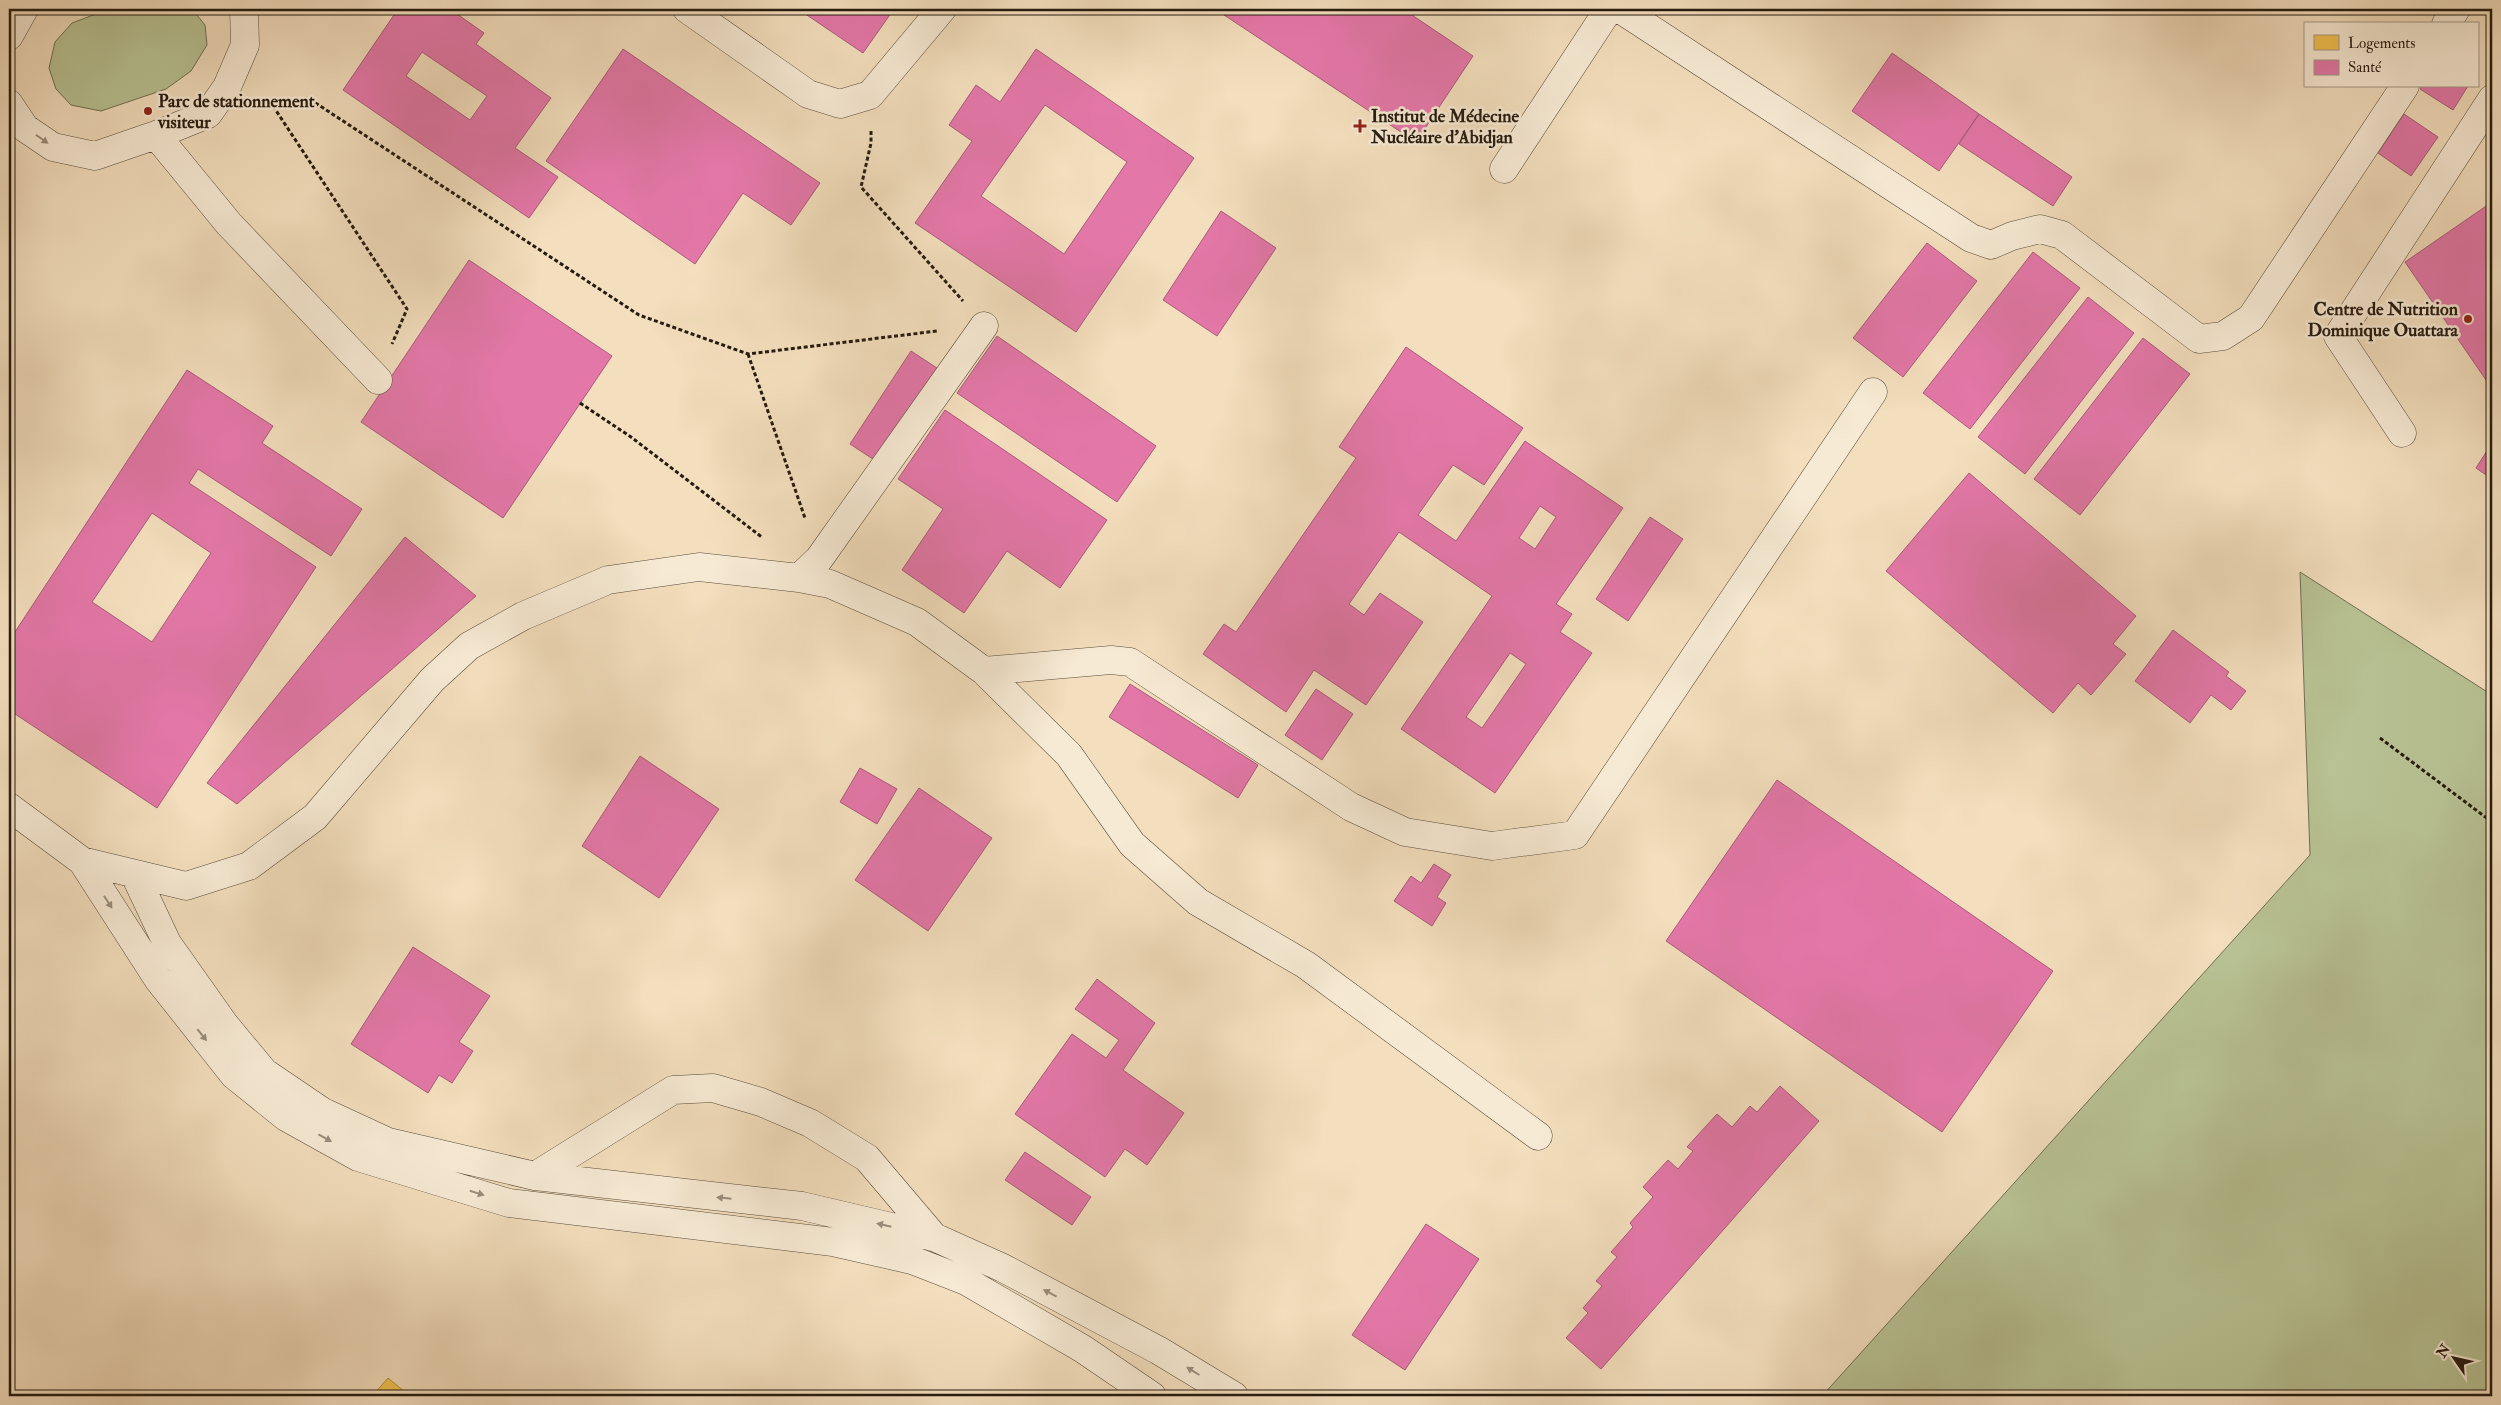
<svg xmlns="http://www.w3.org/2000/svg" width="2501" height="1405" font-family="'IM FELL Double Pica',serif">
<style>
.green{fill:#b8c294;stroke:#6f6e52}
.homes{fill:#f2c14e;stroke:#b58f3b}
.health{fill:#e377a8;stroke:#aa5b7a;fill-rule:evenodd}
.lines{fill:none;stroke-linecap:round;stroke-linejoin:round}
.minor-casing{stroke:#594c3b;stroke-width:29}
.path{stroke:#261b10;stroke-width:3;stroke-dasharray:4 2.5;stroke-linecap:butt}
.minor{stroke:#f7ead4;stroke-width:28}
.oneway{fill:#998d7c}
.poi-dot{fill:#8f2418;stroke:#f7ead4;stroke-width:2}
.labels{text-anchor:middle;stroke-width:5;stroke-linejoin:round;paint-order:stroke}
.poi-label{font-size:18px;font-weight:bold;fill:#261b10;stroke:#f7ead4;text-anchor:start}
</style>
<rect width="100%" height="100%" fill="#f3debd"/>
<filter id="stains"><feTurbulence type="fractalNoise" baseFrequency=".004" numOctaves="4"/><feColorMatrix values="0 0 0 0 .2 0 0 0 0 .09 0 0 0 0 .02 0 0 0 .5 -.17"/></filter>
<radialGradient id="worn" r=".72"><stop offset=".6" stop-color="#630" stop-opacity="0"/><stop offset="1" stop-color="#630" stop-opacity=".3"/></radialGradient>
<!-- green -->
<path class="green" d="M 109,9 L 192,9 L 205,25 L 207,45 L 191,71 L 166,89 L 101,111 L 71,105 L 56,89 L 49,68 L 55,42 L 72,23 Z
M 2300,572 L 2492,695 L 2492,1396 L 1822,1396 L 2310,855 Z"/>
<!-- homes -->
<path class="homes" d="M 388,1378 L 410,1396 L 372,1396 Z"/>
<!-- health -->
<path class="health" d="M 398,9 L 450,9 L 484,33 L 476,44 L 551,98 L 515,148 L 558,177 L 529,218 L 343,90 ZM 422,52 L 487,96 L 470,120 L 406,76 Z
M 798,9 L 894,9 L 863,53 Z
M 1215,9 L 1403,9 L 1473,56 L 1416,142 Z
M 623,49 L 820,183 L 791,225 L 743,193 L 695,264 L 546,161 Z
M 1036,49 L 1194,158 L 1076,332 L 915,223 L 972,141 L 949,125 L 976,85 L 1000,102 ZM 1045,105 L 1127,162 L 1064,254 L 981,196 Z
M 1892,53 L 1979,114 L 1939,171 L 1852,111 Z
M 2422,86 L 2468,86 L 2453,110 L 2420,89 Z
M 1979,114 L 2072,177 L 2053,206 L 1959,144 Z
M 2404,114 L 2438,137 L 2411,176 L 2378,153 Z
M 2492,202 L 2492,376 L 2486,380 L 2405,262 Z
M 1221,211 L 1276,248 L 1217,336 L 1163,300 Z
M 1927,243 L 1977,281 L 1903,377 L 1853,338 Z
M 2033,252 L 2080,288 L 1970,429 L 1923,393 Z
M 469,260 L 612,356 L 503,518 L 361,422 Z
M 2088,297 L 2134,333 L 2025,474 L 1978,437 Z
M 997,336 L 1156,446 L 1117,502 L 957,393 Z
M 2143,338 L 2190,374 L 2080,515 L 2034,479 Z
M 1406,347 L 1523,428 L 1484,485 L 1453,465 L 1418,515 L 1456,541 L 1525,441 L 1623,508 L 1556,604 L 1572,614 L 1560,632 L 1592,653 L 1495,793 L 1401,729 L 1492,596 L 1399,532 L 1349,604 L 1364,615 L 1380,593 L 1423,622 L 1366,705 L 1314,670 L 1286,712 L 1203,654 L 1224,624 L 1236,632 L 1356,458 L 1339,447 ZM 1540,506 L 1556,517 L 1535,549 L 1519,538 ZM 1510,653 L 1526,664 L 1482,728 L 1466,717 Z
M 911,351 L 943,372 L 882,465 L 850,444 Z
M 187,370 L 273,426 L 262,443 L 362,509 L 331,556 L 198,469 L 189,483 L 316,567 L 157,808 L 9,710 L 9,641 ZM 152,513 L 211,553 L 152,642 L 92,602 Z
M 945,410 L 1107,520 L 1060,588 L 1007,551 L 964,613 L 902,570 L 943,509 L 898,479 Z
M 2492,443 L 2492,479 L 2476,468 Z
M 1969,473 L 2136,616 L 2113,644 L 2126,654 L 2091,695 L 2078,683 L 2053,713 L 1886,571 Z
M 1650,517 L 1683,539 L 1628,621 L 1596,599 Z
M 405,537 L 476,596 L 237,804 L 207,783 Z
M 2173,630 L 2229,672 L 2226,676 L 2246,691 L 2231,710 L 2211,695 L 2190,723 L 2135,681 Z
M 1130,684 L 1258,765 L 1238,798 L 1109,717 Z
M 1316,689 L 1353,714 L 1322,760 L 1285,735 Z
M 640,756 L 719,809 L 659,898 L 582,846 Z
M 860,768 L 897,789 L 877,824 L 840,802 Z
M 1777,780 L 2053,971 L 1942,1132 L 1666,941 Z
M 919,788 L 992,838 L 928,931 L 855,880 Z
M 1434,864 L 1451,875 L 1437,897 L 1446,903 L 1432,926 L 1394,901 L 1411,876 L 1421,883 Z
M 413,947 L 490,996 L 459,1042 L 473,1051 L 452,1083 L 439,1075 L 428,1093 L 351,1044 Z
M 1097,979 L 1155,1023 L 1123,1070 L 1184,1113 L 1147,1165 L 1125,1149 L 1105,1177 L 1015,1114 L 1072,1034 L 1106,1058 L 1119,1040 L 1075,1009 Z
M 1780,1086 L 1819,1121 L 1601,1369 L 1566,1338 L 1588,1313 L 1583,1308 L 1602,1286 L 1596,1281 L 1617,1257 L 1611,1252 L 1633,1227 L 1630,1223 L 1653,1197 L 1643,1187 L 1668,1160 L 1678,1169 L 1693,1151 L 1687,1147 L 1717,1114 L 1732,1127 L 1750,1106 L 1757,1112 Z
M 1025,1152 L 1091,1197 L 1072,1225 L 1005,1180 Z
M 1426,1224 L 1479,1259 L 1405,1370 L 1352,1335 Z"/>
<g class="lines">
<defs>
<path id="minor" d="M 687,9 L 808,94 L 840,104 L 870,95 L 942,9
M 1620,9 L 1971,238 L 1991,245 L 2012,236 L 2040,229 L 2062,235 L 2199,339 L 2223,336 L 2251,318 L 2405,86
M 2446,24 L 2456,9
M 9,36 L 24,9
M 9,104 L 25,128 L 53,147 L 95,156 L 156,135 L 208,114 L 227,87 L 245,45 L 244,9
M 156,135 L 229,224 L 378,380
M 1504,169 L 1609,9
M 2402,433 L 2338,336 L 2492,99
M 799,578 L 819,559 L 984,326
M 984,671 L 1111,660 L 1130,662 L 1351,807 L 1405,832 L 1492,846 L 1575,835 L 1873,392
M 9,807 L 82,861 L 186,886 L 249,866 L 315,817 L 432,680 L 469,646 L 523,616 L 608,580 L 699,567 L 799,578 L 830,584 L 917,622 L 984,671 L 1069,755 L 1132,844 L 1198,902 L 1306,965 L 1538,1136
M 82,861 L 158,979 L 234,1075 L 286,1117 L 358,1157 L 509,1203 L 833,1242 L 912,1260 L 966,1281 L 1083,1349 L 1152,1396
M 135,875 L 167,943 L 225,1025 L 264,1072 L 323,1112 L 388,1142 L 535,1176 L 802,1206 L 934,1237 L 1003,1268 L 1158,1350 L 1234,1396
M 535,1176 L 673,1090 L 713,1088 L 761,1102 L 810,1123 L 867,1158 L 934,1237"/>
</defs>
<!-- minor casing -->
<use href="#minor" class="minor-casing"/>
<!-- path -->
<path class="path" d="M 260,101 L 273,106 L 308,98 L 639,315 L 748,354 L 937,331
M 273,106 L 407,309 L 392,344
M 871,131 L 871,143 L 861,187 L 963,301
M 748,354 L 805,518
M 580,403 L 631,437 L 763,538
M 2380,738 L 2492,822"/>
<!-- minor -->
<use href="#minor" class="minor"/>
</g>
<!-- one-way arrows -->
<defs><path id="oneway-solid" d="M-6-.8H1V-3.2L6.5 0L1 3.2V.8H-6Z" transform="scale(1.25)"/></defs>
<g class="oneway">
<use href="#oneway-solid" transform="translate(42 139) rotate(35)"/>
<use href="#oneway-solid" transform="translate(108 902) rotate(57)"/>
<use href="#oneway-solid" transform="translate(202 1035) rotate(51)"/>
<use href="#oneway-solid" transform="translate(325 1138) rotate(29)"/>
<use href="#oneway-solid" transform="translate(477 1193) rotate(17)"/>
<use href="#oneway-solid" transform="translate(724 1198) rotate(-174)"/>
<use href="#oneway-solid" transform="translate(884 1225) rotate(-167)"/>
<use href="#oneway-solid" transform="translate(1050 1293) rotate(-152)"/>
<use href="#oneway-solid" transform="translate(1193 1371) rotate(-148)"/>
</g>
<!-- markers -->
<g class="poi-dot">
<circle cx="148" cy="111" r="5"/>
<path d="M1357.5 118.5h5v5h5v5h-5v5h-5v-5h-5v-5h5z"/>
<circle cx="2468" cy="319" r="5"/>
</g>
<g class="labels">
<!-- poi labels -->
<g class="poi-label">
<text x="158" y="107">Parc de stationnement<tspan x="158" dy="21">visiteur</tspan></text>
<text x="1371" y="122">Institut de Médecine<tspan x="1371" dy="21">Nucléaire d'Abidjan</tspan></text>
<text x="2458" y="315" text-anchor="end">Centre de Nutrition<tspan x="2458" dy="21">Dominique Ouattara</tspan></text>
</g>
</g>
<!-- margin -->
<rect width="2501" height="1405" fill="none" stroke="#f3debd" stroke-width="30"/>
<rect x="10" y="10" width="2481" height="1385" fill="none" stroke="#261b10" stroke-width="2.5"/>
<rect x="15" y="15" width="2471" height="1375" fill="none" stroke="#261b10"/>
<!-- legend -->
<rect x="2304" y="22" width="175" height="65" fill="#f7ead4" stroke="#a39786"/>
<rect x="2314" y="35" width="25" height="15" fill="#f2c14e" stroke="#a39786"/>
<text x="2348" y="48" font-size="15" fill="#261b10">Logements</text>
<rect x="2314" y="60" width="25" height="15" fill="#e377a8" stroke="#a39786"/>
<text x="2348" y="72" font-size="15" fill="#261b10">Santé</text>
<!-- north arrow -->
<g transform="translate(2454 1358) rotate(304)" stroke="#f7ead4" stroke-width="4" paint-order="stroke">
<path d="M0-4L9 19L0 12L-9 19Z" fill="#261b10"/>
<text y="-8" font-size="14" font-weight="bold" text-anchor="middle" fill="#261b10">N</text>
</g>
<rect width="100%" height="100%" filter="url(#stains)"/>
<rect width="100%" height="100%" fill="url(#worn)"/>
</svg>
